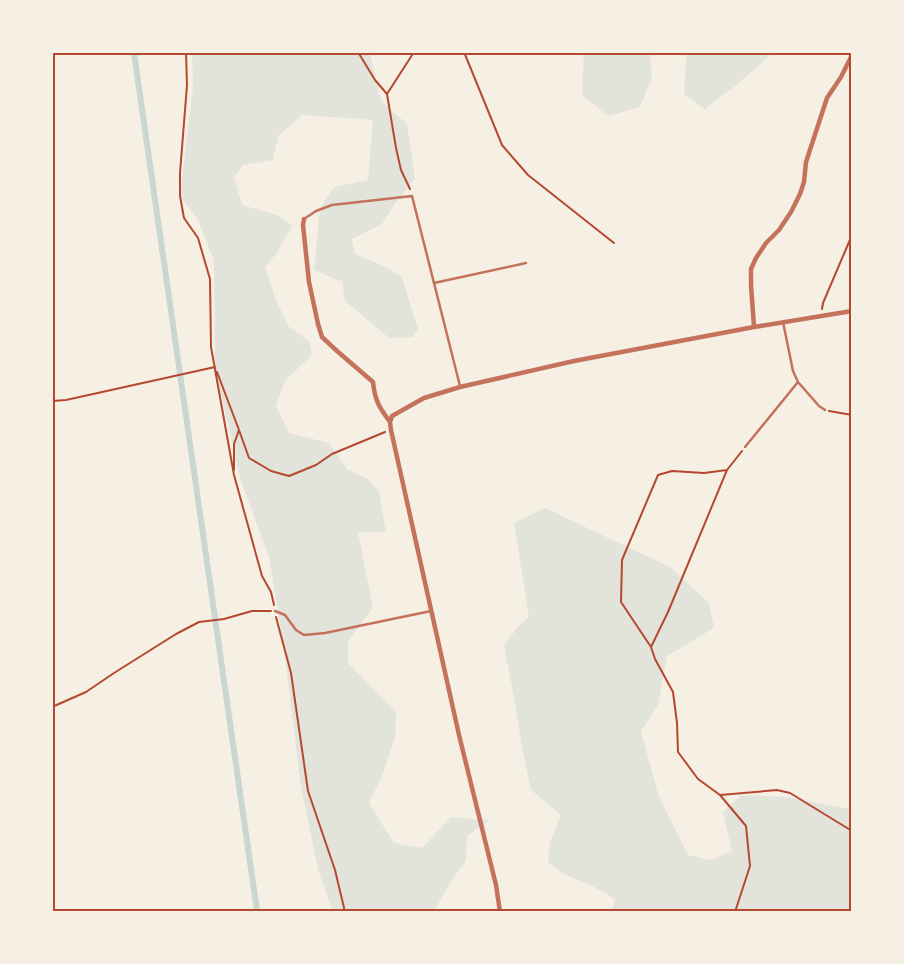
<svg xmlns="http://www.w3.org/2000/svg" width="904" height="964" font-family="'Roboto Condensed',sans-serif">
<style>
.green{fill:#e2e4dc}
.water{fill:#c9d6d2}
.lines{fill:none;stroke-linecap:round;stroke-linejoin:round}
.path{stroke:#b5482f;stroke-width:2}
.service{stroke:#c5725c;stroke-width:2.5}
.minor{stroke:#c5725c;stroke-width:4.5}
.neatline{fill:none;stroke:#b5482f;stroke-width:2}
</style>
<rect width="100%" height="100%" fill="#f6efe4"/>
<!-- green -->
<path class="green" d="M 192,53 L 370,53 L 381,101 L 407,124 L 415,178 L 394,205 L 382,224 L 352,239 L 355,254 L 382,265 L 402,277 L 418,329 L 413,337 L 389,338 L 345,301 L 342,282 L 314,270 L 320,208 L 334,187 L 368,180 L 373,120 L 302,115 L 278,136 L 273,160 L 243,165 L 234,177 L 242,205 L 277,215 L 292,226 L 278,251 L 265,268 L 276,300 L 289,327 L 309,341 L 312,355 L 285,381 L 276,406 L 289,433 L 329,443 L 347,469 L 368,479 L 379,491 L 386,532 L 358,532 L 373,608 L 348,641 L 348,663 L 396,712 L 395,738 L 382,776 L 369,803 L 394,843 L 422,848 L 451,817 L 489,820 L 467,836 L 466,861 L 452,880 L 434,911 L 333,911 L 319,873 L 301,787 L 284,649 L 269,557 L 241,481 L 215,367 L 214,260 L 197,218 L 180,196 L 193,87 Z
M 584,53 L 650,53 L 652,77 L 640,107 L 608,116 L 582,95 Z
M 688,53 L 688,52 L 773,53 L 734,87 L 705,109 L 684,94 L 686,59 Z
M 545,508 L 670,567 L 709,603 L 714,628 L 667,656 L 658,705 L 641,731 L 659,797 L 688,855 L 711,860 L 732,851 L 723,812 L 741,795 L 786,797 L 851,809 L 851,911 L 612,911 L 615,899 L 594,887 L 564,874 L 548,862 L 550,842 L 561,815 L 531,790 L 521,742 L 515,703 L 504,645 L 518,627 L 529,617 L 514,523 Z"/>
<!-- water -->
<path class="water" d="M 131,53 L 137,53 L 260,911 L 254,911 Z"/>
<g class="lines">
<!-- path -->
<path class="path" d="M 186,52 L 187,85 L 180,173 L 180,196 L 184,218 L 198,238 L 210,279 L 211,347 L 234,475 L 262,576 L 271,592 L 274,605
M 358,52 L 375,80 L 387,94 L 396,148 L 401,170 L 410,189
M 464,52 L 502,145 L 528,175 L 614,243
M 387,94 L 414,52
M 822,309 L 823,303 L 852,235
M 217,372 L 239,430
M 52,401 L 66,400 L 215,367
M 829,411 L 852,415
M 742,451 L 727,470 L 668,612 L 651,647 L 655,659 L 673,692 L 677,723 L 678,752 L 698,779 L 720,795 L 777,790 L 790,793 L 852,831
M 234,470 L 234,444 L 239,430 L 249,458 L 271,471 L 289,476 L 316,465 L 332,454 L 385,432
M 276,617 L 291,673 L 308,791 L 335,870 L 345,912
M 651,647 L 621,602 L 622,560 L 658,475 L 672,471 L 704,473 L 727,470
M 52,707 L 86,692 L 114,673 L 176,634 L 199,622 L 224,619 L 252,611 L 271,611
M 720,795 L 746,826 L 750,866 L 735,912"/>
<!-- service -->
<path class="service" d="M 304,219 L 316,211 L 332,205 L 412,196 L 460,386
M 434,283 L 526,263
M 783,322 L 793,371 L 798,382 L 819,406 L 825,410
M 745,447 L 798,382
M 275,611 L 285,615 L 296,630 L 304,635 L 325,633 L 431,611"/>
<!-- minor -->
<path class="minor" d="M 304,219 L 303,225 L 309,282 L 318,324 L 322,337 L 337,351 L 373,382 C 375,401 379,407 390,422
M 754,327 L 751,285 L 751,269 L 756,258 L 766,243 L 779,230 L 791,212 L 800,194 L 804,182 L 806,162 L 827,98 L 841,77 L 852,55
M 500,912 L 496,885 L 459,735 L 391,430 L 390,422 L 392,416 L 424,398 L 460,387 L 574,361 L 754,327 L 852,311"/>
</g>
<!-- border -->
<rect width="904" height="964" fill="none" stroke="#f6efe4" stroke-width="108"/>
<rect x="54" y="54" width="796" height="856" class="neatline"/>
</svg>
